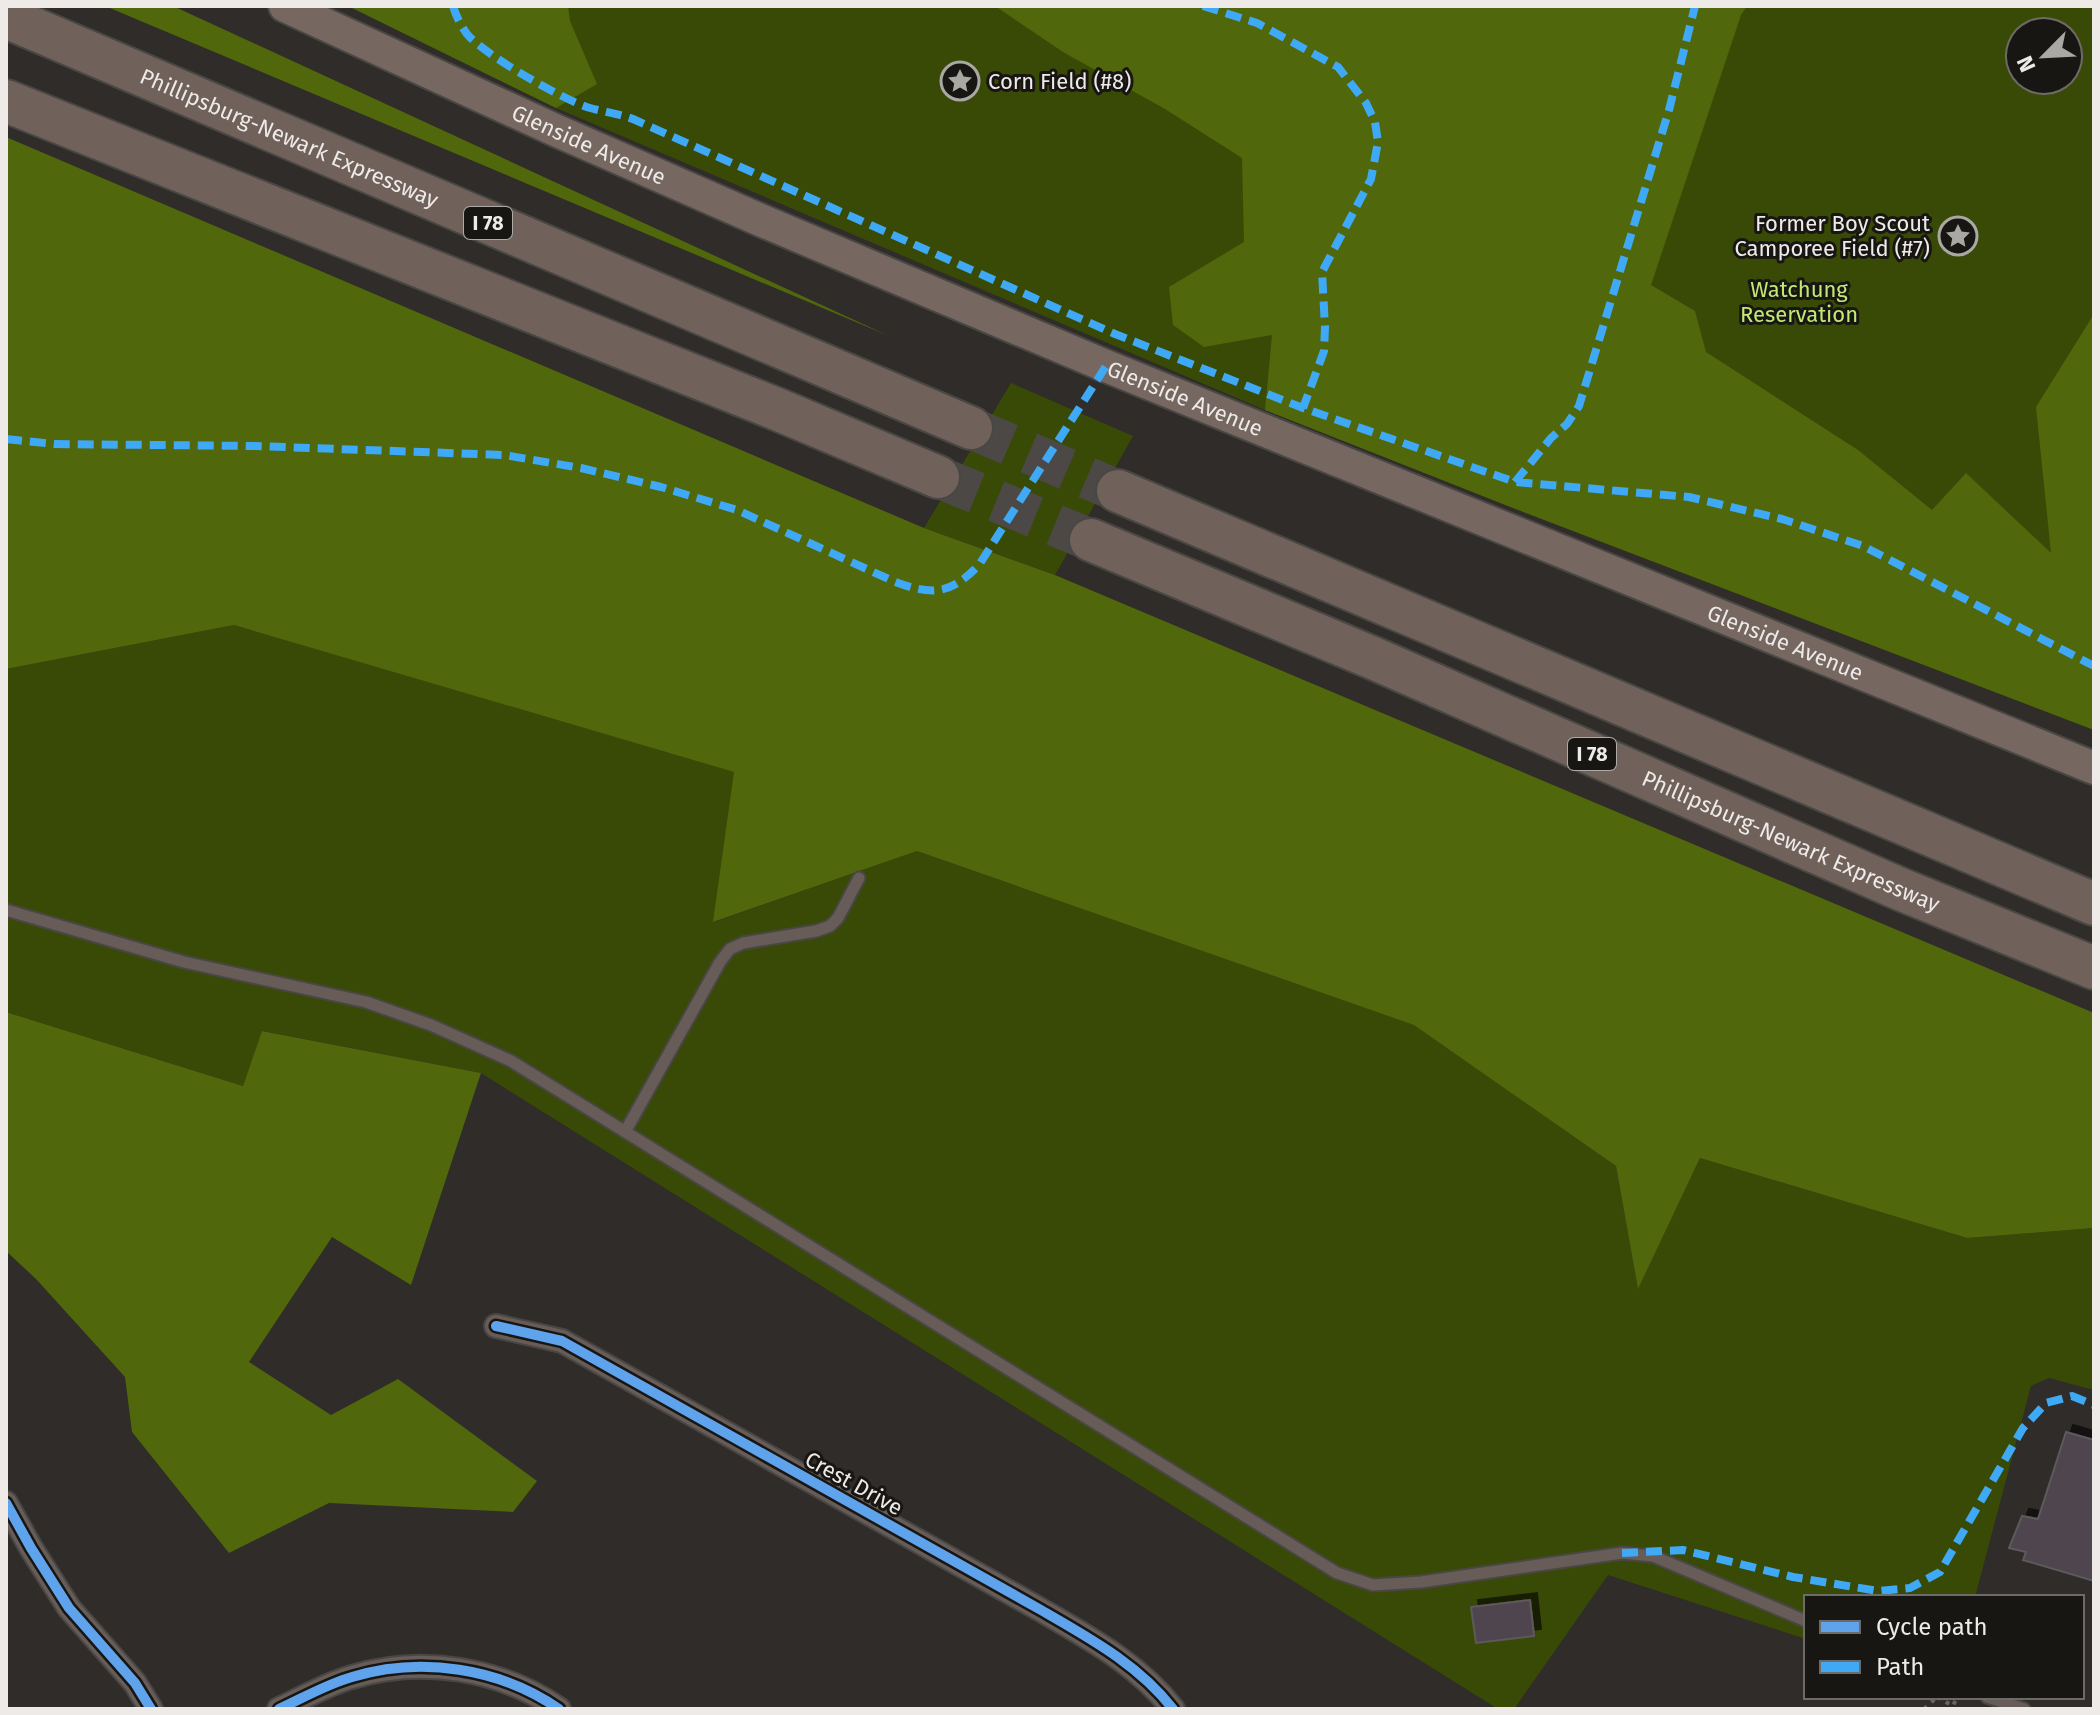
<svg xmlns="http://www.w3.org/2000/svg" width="2100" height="1715" font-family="'Fira Sans',sans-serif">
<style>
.green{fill:#394a06;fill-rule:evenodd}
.forest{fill:#50670b}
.building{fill:#504450;stroke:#5c5a5a;stroke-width:2;filter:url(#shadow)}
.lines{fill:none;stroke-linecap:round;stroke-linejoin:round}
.highway-tunnel{stroke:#4c4846;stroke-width:42;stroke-dasharray:42 21;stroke-linecap:butt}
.lane-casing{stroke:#494744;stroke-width:15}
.street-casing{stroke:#494744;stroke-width:26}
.secondary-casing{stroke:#494744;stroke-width:36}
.highway-casing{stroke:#494744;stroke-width:46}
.path{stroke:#6a635f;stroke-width:4;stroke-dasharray:4 6;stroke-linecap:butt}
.lane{stroke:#685c58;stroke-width:11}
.street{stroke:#685c58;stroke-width:22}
.secondary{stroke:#766760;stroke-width:32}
.highway{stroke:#70625b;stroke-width:42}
.quiet{stroke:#3fa9f5;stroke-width:8;stroke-dasharray:16 8;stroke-linecap:butt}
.cycleway-casing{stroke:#181613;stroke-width:15}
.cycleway{stroke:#60a3ed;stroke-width:10}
.labels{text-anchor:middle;stroke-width:6;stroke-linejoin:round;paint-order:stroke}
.shield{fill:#181613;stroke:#adaaa7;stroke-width:2}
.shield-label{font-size:20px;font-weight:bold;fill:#edeae7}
.poi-label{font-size:22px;fill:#edeae7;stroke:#181613;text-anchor:start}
.street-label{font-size:22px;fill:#edeae7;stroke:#181613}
.park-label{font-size:22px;fill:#c1e972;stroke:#181613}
</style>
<defs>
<filter id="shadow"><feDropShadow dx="7" dy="-7" stdDeviation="0" flood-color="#0009"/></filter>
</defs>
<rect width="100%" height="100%" fill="#2f2c29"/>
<!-- green -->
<path class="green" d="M 348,6 L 2094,6 L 2094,730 L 1513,508 L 1265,410 L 556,108 ZM 2020,32 L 2068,32 L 2068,80 L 2020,80 Z
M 1011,383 L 1133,436 L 1055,575 L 924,528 Z
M 234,625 L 735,772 L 714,922 L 917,851 L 1415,1025 L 1616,1166 L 1638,1288 L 1700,1158 L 1967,1238 L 2094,1228 L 2094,1390 L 2049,1378 L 2031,1386 L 1975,1597 L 1806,1597 L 1806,1639 L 1608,1575 L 1514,1709 L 1498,1709 L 481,1073 L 263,1031 L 243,1086 L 6,1012 L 6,669 Z"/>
<!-- forest -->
<path class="forest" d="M 105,6 L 173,6 L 889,336 Z
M 348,6 L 568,6 L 570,21 L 597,84 L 556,108 Z
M 995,6 L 1747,6 L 1741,15 L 1651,285 L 1695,311 L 1706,352 L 1858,450 L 1932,510 L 1966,473 L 2051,553 L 2036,407 L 2094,314 L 2094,730 L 1513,508 L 1265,410 L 1272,335 L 1204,347 L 1173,325 L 1169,287 L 1244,242 L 1242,158 L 1165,109 L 1063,52 Z
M 6,137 L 924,528 L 1055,575 L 2094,1013 L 2094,1228 L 1967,1238 L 1700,1158 L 1638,1289 L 1616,1166 L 1414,1025 L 917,851 L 713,922 L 734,772 L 234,625 L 6,669 Z
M 6,1012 L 243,1086 L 262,1031 L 481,1073 L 411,1285 L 332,1237 L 249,1362 L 331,1415 L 398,1379 L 537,1481 L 513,1512 L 329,1503 L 229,1553 L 132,1432 L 125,1377 L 36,1279 L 6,1251 Z"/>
<!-- building -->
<path class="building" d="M 2066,1432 L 2094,1440 L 2094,1581 L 2023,1560 L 2026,1552 L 2009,1548 L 2022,1516 L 2038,1519 Z
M 1530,1600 L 1534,1636 L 1476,1643 L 1471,1607 Z"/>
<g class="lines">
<!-- highway-tunnel -->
<path class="highway-tunnel" d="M 971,428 L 1118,491
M 938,477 L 1091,540"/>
<defs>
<path id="lane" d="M 6,910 L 184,962 L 366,1002 L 431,1025 L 511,1061 L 1337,1573 L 1373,1585 L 1421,1582 L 1622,1553 L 1653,1556 L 1806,1621
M 625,1132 L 720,962 L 730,949 L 743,943 L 816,931 L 830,926 L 838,918 L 859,878
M 1987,1697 L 2024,1709"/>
<path id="street" d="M 496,1326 L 562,1341 L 1041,1610 C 1089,1638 1138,1664 1173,1709
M 6,1503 L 31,1548 L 69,1608 L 135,1683 L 151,1709
M 279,1709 C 303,1698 327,1684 352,1677 C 421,1656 500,1668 559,1709"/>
<g id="secondary">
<path id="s1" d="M 285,6 L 555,130 L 765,222 L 1106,366 L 2094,768"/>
</g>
<g id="highway">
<path id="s2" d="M 6,17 L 971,428"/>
<path d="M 6,101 L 779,410 L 938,477"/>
<path d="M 1118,491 L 2094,904"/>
<path id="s3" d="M 1091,540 L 1373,658 L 1900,889 L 2094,968"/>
</g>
</defs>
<!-- lane casing -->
<use href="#lane" class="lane-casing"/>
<!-- street casing -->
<use href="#street" class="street-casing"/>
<!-- secondary casing -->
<use href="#secondary" class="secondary-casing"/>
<!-- highway casing -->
<use href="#highway" class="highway-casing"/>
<!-- path -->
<path class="path" d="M 1937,1697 L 1953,1706 L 1957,1697
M 1924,1709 L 1937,1697"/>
<!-- lane -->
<use href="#lane" class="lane"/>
<!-- street -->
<use href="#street" class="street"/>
<!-- secondary -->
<use href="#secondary" class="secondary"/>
<!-- highway -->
<use href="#highway" class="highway"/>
<!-- quiet -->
<path class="quiet" d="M 453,6 C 456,16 461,26 467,34 C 483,54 565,101 590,108 C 605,112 619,114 633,119 L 1115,334 L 1303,408 L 1515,482 L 1689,497 L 1782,519 L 1863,546 L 2094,666
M 1203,6 L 1257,23 L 1338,67 L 1366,103 L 1375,122 L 1378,142 L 1371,179 L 1322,272 L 1325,327 L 1324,351 L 1303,408
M 6,439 L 54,444 L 255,446 L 504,455 L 581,468 L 661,487 L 737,510 L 893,581 C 932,596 950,595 979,565 L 1106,366
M 1515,482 L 1551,438 L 1567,424 L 1579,406 L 1669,110 L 1695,6
M 1622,1553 L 1683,1550 L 1793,1577 L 1878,1591 L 1910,1588 L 1940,1572 L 2023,1428 L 2046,1403 L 2072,1396 L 2094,1405"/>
<defs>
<path id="cycleway" d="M 496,1326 L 562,1341 L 1041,1610 C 1089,1638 1138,1664 1173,1709
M 6,1503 L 31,1548 L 69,1608 L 135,1683 L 151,1709
M 279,1709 C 303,1698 327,1684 352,1677 C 421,1656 500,1668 559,1709"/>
</defs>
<!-- cycleway casing -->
<use href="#cycleway" class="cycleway-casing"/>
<!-- cycleway -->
<use href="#cycleway" class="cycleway"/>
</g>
<!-- icons -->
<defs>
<symbol id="sight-ring" viewBox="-11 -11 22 22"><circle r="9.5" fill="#181613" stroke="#aaa8a4" stroke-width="1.5"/><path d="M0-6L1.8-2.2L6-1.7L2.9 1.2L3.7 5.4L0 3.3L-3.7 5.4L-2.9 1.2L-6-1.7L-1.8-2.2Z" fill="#aaa8a4"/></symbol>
</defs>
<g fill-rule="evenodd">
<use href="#sight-ring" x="938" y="59" width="44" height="44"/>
<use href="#sight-ring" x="1936" y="214" width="44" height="44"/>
</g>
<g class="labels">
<!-- shield labels -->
<g class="shield">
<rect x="464" y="207" width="48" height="32" rx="6"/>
<rect x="1568" y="738" width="48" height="32" rx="6"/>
</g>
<g class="shield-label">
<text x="488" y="230">I 78</text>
<text x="1592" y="761">I 78</text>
</g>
<!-- poi labels -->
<g class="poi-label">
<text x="988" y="89">Corn Field (#8)</text>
<text x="1930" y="231" text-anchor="end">Former Boy Scout<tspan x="1930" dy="25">Camporee Field (#7)</tspan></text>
</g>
<!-- street labels -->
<g class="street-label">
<text dy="8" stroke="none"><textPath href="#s2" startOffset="308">Phillipsburg-Newark Expressway</textPath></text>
<text dy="8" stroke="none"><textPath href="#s1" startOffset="334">Glenside Avenue</textPath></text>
<text dy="8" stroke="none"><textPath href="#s1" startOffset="982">Glenside Avenue</textPath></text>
<text dy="8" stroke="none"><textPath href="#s1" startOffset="1630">Glenside Avenue</textPath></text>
<text dy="8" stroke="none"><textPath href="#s3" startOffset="762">Phillipsburg-Newark Expressway</textPath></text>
<text transform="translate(854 1483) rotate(29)" y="8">Crest Drive</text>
</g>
<!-- park labels -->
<g class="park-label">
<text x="1799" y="297">Watchung<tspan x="1799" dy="25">Reservation</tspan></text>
</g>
</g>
<!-- border -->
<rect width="2100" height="1715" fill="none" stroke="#edeae7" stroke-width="16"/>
<!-- legend -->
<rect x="1804" y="1595" width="280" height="104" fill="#181613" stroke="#6d6b68" stroke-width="2"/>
<rect x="1820" y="1621" width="40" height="12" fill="#60a3ed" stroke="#6d6b68" stroke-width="2"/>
<text x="1876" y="1635" font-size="24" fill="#edeae7">Cycle path</text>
<rect x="1820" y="1661" width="40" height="12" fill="#3fa9f5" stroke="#6d6b68" stroke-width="2"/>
<text x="1876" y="1675" font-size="24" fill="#edeae7">Path</text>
<!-- north arrow -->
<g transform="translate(2044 56) rotate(246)"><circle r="38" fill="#181613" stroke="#6d6b68" stroke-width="2"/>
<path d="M0-6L14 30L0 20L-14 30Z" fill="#aaa8a4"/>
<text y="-12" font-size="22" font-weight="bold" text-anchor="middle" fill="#edeae7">N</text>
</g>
</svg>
